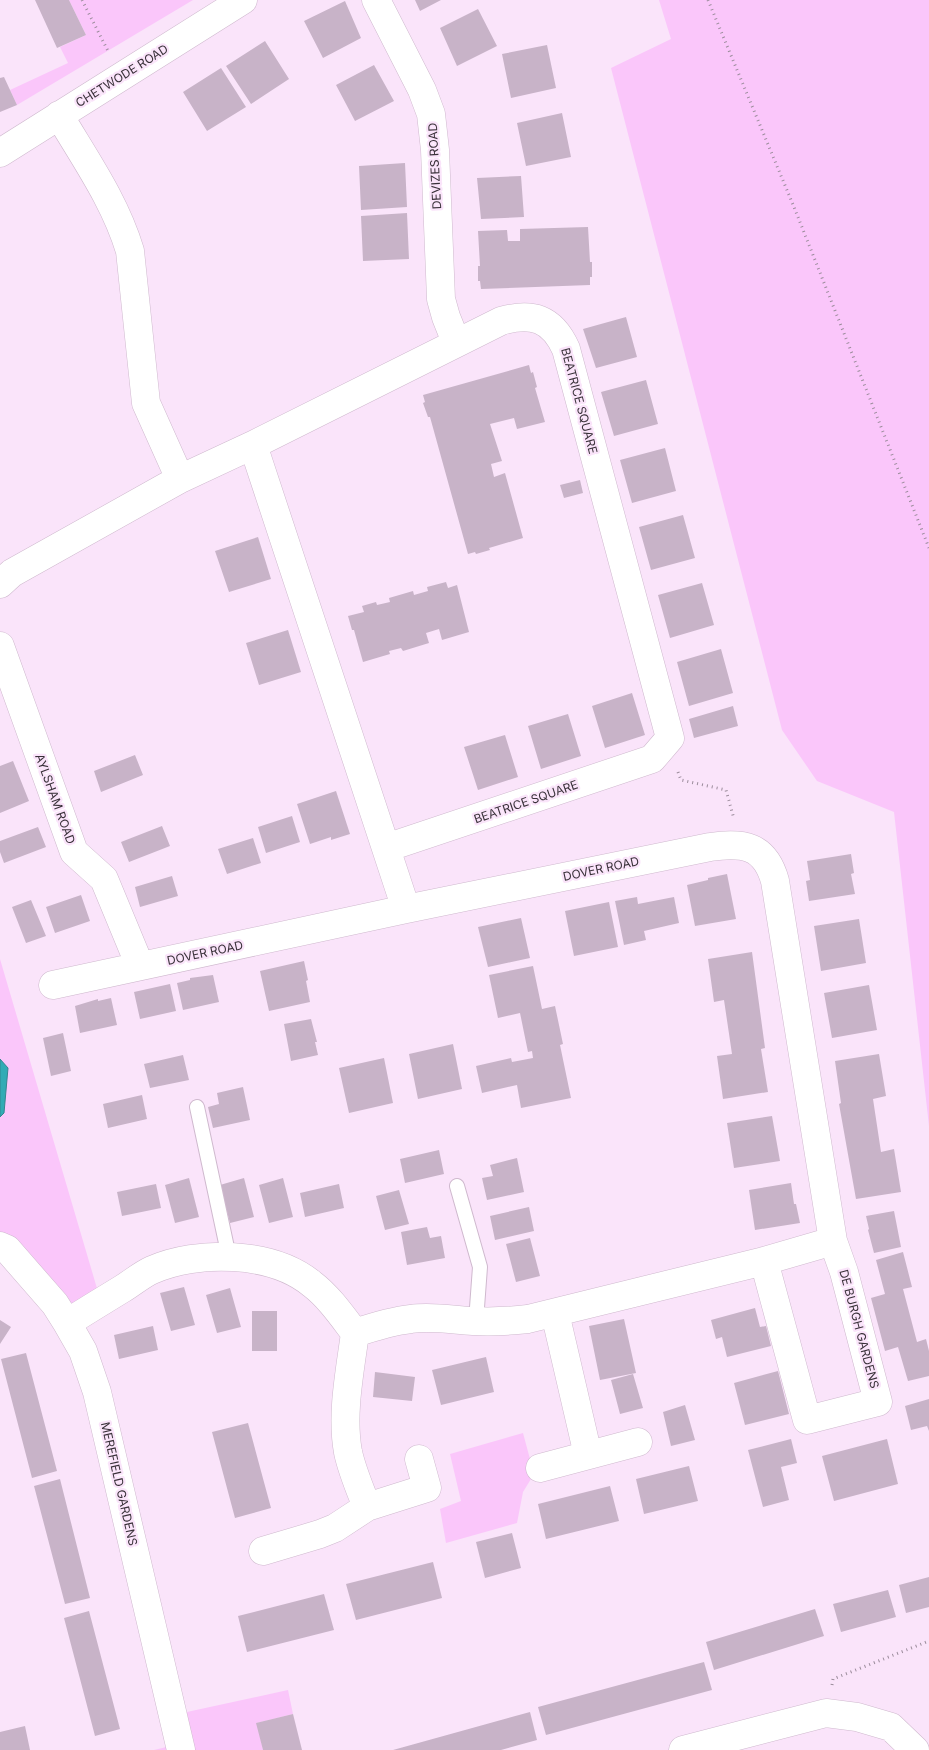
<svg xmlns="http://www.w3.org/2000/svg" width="929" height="1750" font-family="Inter,sans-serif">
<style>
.green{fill:#fac6fa}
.water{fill:#31abb5;stroke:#338690}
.building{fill:#c8b3c8}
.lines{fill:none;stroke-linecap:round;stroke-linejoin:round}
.service-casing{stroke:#cfb9ce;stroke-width:16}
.minor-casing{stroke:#cfb9ce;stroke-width:29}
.path{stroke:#9c8d9c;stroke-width:3;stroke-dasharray:1 4;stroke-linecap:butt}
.service{stroke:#fff;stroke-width:14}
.minor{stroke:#fff;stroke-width:28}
.labels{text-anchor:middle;stroke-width:4.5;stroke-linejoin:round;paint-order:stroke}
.street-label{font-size:12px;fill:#393139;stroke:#fae4fa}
</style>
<rect width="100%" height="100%" fill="#fae4fa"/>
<!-- green -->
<path class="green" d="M 69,0 L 193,0 L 17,105 L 10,90 L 68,63 L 60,47 L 86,35 Z
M 659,0 L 929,0 L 929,1126 L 894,812 L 817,781 L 782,730 L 611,68 L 671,39 Z
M 0,959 L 101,1302 L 67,1323 L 0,1246 Z
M 523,1433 L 534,1474 L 523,1492 L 517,1523 L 446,1543 L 440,1509 L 461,1501 L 450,1454 Z
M 288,1690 L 293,1714 L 257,1723 L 263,1750 L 154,1750 L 179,1744 L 173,1715 Z"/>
<!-- water -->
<path class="water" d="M 0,1059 L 8,1068 L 4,1113 L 0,1117 Z"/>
<!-- building -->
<path class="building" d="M 35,0 L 69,0 L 86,35 L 57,48 Z
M 415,0 L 441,0 L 420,11 Z
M 345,1 L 361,38 L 323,58 L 304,21 Z
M 478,9 L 497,46 L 457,66 L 440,28 Z
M 265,41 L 289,79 L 251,104 L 226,66 Z
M 547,45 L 556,88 L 511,98 L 502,54 Z
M 374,65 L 394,101 L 355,121 L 336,85 Z
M 221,68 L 246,107 L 207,131 L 183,92 Z
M 4,77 L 17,105 L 0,112 L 0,78 Z
M 562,113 L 571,157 L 526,166 L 517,123 Z
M 405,163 L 407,207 L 361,210 L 359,166 Z
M 521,176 L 524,217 L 481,219 L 477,178 Z
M 407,213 L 409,259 L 363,261 L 361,216 Z
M 588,227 L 590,262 L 592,262 L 592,277 L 590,277 L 590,285 L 481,289 L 480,281 L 478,281 L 478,266 L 480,266 L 478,231 L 507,230 L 508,241 L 520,241 L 520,229 Z
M 626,317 L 637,357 L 596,368 L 583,329 Z
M 529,365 L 531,373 L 533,372 L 537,387 L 535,388 L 545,422 L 517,429 L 514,418 L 490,424 L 502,461 L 491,464 L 494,477 L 505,473 L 523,538 L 489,548 L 490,550 L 476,554 L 475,552 L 468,554 L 430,417 L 428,417 L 423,403 L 425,402 L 423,395 Z
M 646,380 L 658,424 L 614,436 L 601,392 Z
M 665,448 L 676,491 L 632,503 L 620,460 Z
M 580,480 L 583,493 L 564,498 L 560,485 Z
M 683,515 L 695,558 L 651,570 L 639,527 Z
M 258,537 L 271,579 L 229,592 L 215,551 Z
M 446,582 L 448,588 L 457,585 L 469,632 L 442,640 L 439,629 L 426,633 L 429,643 L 403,651 L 401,648 L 389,651 L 390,654 L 363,662 L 354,630 L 352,630 L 348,616 L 364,612 L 362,606 L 376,602 L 377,605 L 390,602 L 389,598 L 413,591 L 414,595 L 428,591 L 427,587 Z
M 702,583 L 714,625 L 670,638 L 658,595 Z
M 288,630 L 301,672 L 259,685 L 246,643 Z
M 721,649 L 733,693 L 689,706 L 677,662 Z
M 632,693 L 645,735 L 605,748 L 592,706 Z
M 733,706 L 738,726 L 694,738 L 689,719 Z
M 568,714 L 581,756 L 541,769 L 528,726 Z
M 505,735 L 518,777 L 478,790 L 464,747 Z
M 135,755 L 143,775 L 101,792 L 94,771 Z
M 13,761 L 29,801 L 0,813 L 0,766 Z
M 336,791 L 350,834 L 331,840 L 331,837 L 310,844 L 297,804 Z
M 292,816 L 300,842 L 266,853 L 258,827 Z
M 162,826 L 170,846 L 129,862 L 121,842 Z
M 38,827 L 46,847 L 4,863 L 0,852 L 0,841 Z
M 253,838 L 261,863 L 227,874 L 218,849 Z
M 851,854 L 854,873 L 851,874 L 855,894 L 809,901 L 806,881 L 810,880 L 807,861 Z
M 727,874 L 736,919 L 695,926 L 687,885 L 708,880 L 708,878 Z
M 172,876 L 178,896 L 140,907 L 135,887 Z
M 81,895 L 90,921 L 55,933 L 46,907 Z
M 637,897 L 638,904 L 674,897 L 679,923 L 644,931 L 646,940 L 624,945 L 615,901 Z
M 31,900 L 46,936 L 26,943 L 12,907 Z
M 609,902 L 618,947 L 574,956 L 565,911 Z
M 521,918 L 530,958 L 488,967 L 478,927 Z
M 859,919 L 866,963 L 821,971 L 814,926 Z
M 752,952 L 765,1048 L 761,1049 L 768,1092 L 723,1099 L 717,1056 L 732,1054 L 724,1000 L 714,1002 L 708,959 Z
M 304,961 L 308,980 L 306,981 L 310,1002 L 269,1011 L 260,971 Z
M 533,966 L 542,1009 L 555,1006 L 563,1044 L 560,1045 L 571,1098 L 521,1108 L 517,1085 L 482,1093 L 476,1066 L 511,1058 L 512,1062 L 533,1058 L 532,1051 L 528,1052 L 520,1013 L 498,1018 L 489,975 Z
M 213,975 L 219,1002 L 183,1010 L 177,983 L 190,980 L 190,978 Z
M 170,984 L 176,1011 L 140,1019 L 134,992 Z
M 869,985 L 877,1030 L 832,1038 L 824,993 Z
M 111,998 L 117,1025 L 80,1033 L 75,1006 L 98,999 L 98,1001 Z
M 311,1019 L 317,1042 L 315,1042 L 318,1055 L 291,1061 L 284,1024 Z
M 63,1033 L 71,1071 L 51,1076 L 43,1038 Z
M 453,1044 L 462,1089 L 418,1099 L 409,1054 Z
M 879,1054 L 886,1096 L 873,1099 L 881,1152 L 894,1149 L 901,1192 L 856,1199 L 839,1104 L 841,1103 L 835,1061 Z
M 183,1055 L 189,1080 L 150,1088 L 144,1064 Z
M 384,1058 L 393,1103 L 349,1113 L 339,1068 Z
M 243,1087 L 250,1120 L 213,1128 L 208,1107 L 219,1104 L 217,1093 Z
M 142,1095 L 147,1119 L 108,1128 L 103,1104 Z
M 772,1116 L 780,1161 L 734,1168 L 727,1123 Z
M 439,1150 L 444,1174 L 405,1183 L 400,1159 Z
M 517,1158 L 524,1192 L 487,1200 L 482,1178 L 493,1176 L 490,1165 Z
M 189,1178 L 199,1217 L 175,1223 L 165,1185 Z
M 244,1178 L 254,1217 L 230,1223 L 220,1185 Z
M 283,1178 L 293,1217 L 269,1223 L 259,1185 Z
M 791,1183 L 794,1204 L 796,1204 L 800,1223 L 755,1230 L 749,1190 Z
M 156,1184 L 161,1208 L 122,1216 L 117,1192 Z
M 339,1184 L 344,1208 L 305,1217 L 300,1193 Z
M 399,1190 L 409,1224 L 385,1230 L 376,1196 Z
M 529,1207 L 534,1231 L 495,1240 L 490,1216 Z
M 894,1211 L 901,1247 L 874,1253 L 868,1230 L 869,1229 L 866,1216 Z
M 427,1227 L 430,1238 L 441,1236 L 445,1258 L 407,1265 L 401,1232 Z
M 530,1238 L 540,1276 L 516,1282 L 506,1244 Z
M 903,1252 L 912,1287 L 903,1289 L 917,1342 L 926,1339 L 929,1351 L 929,1376 L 908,1381 L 898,1347 L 885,1351 L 871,1298 L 885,1294 L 876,1260 Z
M 184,1287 L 195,1325 L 171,1331 L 160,1293 Z
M 230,1288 L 241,1327 L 217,1333 L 206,1295 Z
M 755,1308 L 760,1327 L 766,1326 L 771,1346 L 727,1357 L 722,1337 L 716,1339 L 711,1320 Z
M 252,1311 L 277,1311 L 277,1351 L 252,1351 Z
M 624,1319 L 636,1373 L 600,1380 L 589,1326 Z
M 0,1320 L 11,1327 L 0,1344 Z
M 153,1326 L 158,1350 L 119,1359 L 114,1335 Z
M 26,1353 L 57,1471 L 32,1478 L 1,1359 Z
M 486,1357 L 494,1392 L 441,1405 L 432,1370 Z
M 778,1371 L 789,1414 L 745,1425 L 734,1383 Z
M 375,1372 L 415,1377 L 412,1401 L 373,1397 Z
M 633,1374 L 643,1408 L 620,1414 L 611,1380 Z
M 929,1399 L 929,1431 L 927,1426 L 911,1430 L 905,1406 Z
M 685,1405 L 695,1440 L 671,1446 L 663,1412 Z
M 248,1423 L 271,1508 L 235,1518 L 212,1432 Z
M 791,1439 L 797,1463 L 781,1467 L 789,1500 L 763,1507 L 748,1450 Z
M 887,1439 L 898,1484 L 834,1501 L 822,1456 Z
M 689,1466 L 698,1501 L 644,1514 L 636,1479 Z
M 60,1479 L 90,1598 L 65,1604 L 34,1486 Z
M 610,1486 L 619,1521 L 546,1539 L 538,1504 Z
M 512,1533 L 521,1568 L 485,1578 L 476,1542 Z
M 433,1562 L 442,1598 L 356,1620 L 346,1584 Z
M 929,1577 L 929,1607 L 906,1613 L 899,1585 Z
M 888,1590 L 896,1617 L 841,1632 L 833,1604 Z
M 324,1594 L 334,1630 L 247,1652 L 238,1616 Z
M 815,1609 L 824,1636 L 714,1670 L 706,1642 Z
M 89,1611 L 120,1729 L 95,1736 L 64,1618 Z
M 704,1662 L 712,1690 L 546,1735 L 538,1707 Z
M 530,1712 L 537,1740 L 501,1750 L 393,1750 Z
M 293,1714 L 302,1750 L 263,1750 L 256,1723 Z
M 25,1726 L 30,1750 L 0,1750 L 0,1732 Z"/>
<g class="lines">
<defs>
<path id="service" d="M 197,1107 L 229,1257
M 457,1186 L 480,1267 L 476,1321"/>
<path id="minor" d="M 376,0 L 422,90 L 431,114 L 435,150 L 441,299 L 446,317 L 456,342
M 59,115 C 85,159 115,201 130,251 L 146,403 L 180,479
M 0,153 L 243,0
M 0,584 L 12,573 L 180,479 L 253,445
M 0,646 L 74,852 L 104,879 L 140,966
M 386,848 L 652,759 L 670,738 L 566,349 C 552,318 532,312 501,321 L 253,445 L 406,909
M 53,985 L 406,909 L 710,847 C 743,842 765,845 775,881 L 833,1241
M 0,1246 L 7,1249 L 55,1304 L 67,1323 L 83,1351 L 97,1392 L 181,1750
M 555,1313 L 588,1455
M 67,1323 C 86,1311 104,1300 122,1289 C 132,1283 141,1275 152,1270 C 197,1250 272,1251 312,1284 C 329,1297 342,1316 355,1333 C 373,1327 392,1321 411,1319 C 431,1316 453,1320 473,1321 C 491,1322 510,1321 528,1319 L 764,1261 L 833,1241 L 844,1272 L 878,1402 L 807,1420 L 764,1261
M 355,1333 C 350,1371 341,1414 348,1452 C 352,1471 360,1489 367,1507
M 540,1468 L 638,1442
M 263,1551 L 320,1534 L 335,1528 L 367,1507 L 427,1488 L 419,1459
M 683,1750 L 826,1713 L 857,1717 L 891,1727 L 915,1750"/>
</defs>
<!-- service casing -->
<use href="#service" class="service-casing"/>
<!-- minor casing -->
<use href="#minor" class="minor-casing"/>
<!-- path -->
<path class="path" d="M 82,0 L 109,53
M 708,0 L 794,207 L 929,548
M 678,772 L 681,780 L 726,790 L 734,819
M 832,1685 L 833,1679 L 929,1641"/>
<!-- service -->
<use href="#service" class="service"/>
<!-- minor -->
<use href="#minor" class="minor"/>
</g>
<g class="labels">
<!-- street labels -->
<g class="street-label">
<text transform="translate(122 76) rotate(-32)" y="4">CHETWODE ROAD</text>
<text transform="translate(435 166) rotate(-93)" y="4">DEVIZES ROAD</text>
<text transform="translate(579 401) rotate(75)" y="4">BEATRICE SQUARE</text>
<text transform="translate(55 799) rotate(70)" y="4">AYLSHAM ROAD</text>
<text transform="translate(526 802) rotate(-19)" y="4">BEATRICE SQUARE</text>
<text transform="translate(601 869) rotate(-12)" y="4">DOVER ROAD</text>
<text transform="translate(205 953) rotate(-12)" y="4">DOVER ROAD</text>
<text transform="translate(859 1329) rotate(75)" y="4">DE BURGH GARDENS</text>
<text transform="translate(119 1484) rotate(77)" y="4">MEREFIELD GARDENS</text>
</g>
</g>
</svg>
